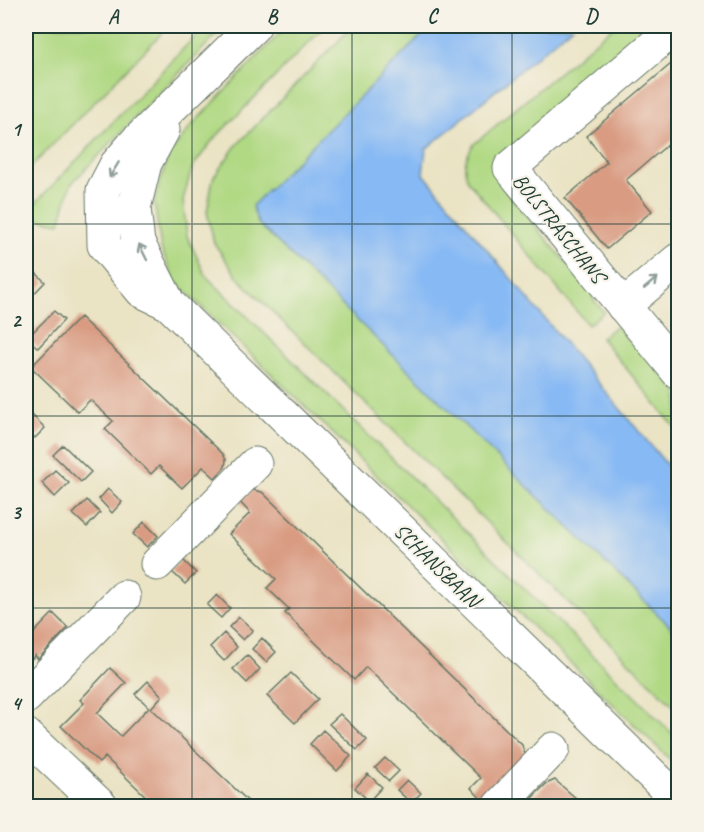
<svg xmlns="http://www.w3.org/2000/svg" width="704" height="832" font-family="Caveat,sans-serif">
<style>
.green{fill:#b1d984;stroke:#688b5c;stroke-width:1.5}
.water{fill:#87b9f4;stroke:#537b94;stroke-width:1.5}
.building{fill:#d99c83}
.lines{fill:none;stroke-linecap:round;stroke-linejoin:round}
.minor-casing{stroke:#676;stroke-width:35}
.minor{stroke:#fff;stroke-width:33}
.oneway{stroke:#8f9e9a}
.grid{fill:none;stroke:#1f3d34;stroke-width:1.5;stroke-opacity:0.55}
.labels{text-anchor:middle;stroke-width:4.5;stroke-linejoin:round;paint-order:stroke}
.street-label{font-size:21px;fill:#1f3d34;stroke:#f7f3e8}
.neatline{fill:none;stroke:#1f3d34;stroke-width:2}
.grid-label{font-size:20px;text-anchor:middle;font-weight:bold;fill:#1f3d34}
</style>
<rect width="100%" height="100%" fill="#f7f3e8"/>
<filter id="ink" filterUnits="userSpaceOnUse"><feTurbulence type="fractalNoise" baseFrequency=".0167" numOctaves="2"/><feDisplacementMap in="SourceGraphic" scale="12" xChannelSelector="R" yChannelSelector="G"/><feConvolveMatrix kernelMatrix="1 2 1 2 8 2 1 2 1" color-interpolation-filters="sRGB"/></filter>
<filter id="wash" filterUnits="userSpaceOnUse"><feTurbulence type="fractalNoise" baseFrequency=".008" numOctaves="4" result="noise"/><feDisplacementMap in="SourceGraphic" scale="24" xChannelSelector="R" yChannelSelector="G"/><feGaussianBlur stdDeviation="1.35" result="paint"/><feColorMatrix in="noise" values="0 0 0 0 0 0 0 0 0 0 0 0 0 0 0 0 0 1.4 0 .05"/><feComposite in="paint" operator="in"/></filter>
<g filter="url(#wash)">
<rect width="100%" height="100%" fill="#eae3c4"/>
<!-- green -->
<path class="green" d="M 26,26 L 169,26 L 26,172 Z
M 205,26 L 225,26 L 71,184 L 60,223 L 26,217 L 26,213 Z
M 287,26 L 325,26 L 212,141 L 192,168 L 183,200 L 187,236 L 206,276 L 678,739 L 678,767 L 175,281 L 161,248 L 154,201 L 169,155 L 193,124 Z
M 353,26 L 431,26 L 253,206 L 258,223 L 678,634 L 678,710 L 238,278 L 214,243 L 207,212 L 213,178 L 235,147 Z
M 614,26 L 653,26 L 498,173 L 503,188 L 593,294 L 593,299 L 604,312 L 588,325 L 468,181 C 462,167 465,159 473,145 Z
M 616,326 L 629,340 L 636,341 L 678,393 L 678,431 L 601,338 Z"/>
<!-- water -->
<path class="water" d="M 431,26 L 573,26 L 426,149 L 423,173 L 678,478 L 678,634 L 258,223 L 252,206 Z"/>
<g id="blocks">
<!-- building -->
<path class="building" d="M 678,58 L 678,136 L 626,180 L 652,211 L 607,249 L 565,198 L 607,162 L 586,136 Z
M 678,201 L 678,214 L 672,207 Z
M 26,263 L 45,282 L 26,302 Z
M 54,311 L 64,320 L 38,348 L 27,338 Z
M 80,317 L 223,454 L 226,460 L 225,467 L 215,478 L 203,467 L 182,488 L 159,466 L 151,474 L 105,429 L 113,421 L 90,400 L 78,412 L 31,367 Z
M 26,409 L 45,428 L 35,438 L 26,429 Z
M 63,445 L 91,472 L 81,482 L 53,455 Z
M 55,470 L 69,483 L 55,497 L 42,483 Z
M 108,489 L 122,502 L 112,513 L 99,499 Z
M 253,490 L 262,492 L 522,745 L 525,754 L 522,760 L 483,801 L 471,788 L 481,778 L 366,667 L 354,680 L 285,613 L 289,609 L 267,588 L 276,579 L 229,534 L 250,513 L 239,501 Z
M 87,500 L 100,513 L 87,527 L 73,514 Z
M 144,522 L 158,536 L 147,547 L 133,534 Z
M 182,559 L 196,573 L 185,584 L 171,571 Z
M 217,595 L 230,608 L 221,618 L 207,605 Z
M 53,613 L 68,628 L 38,659 L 35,655 L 26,665 L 26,641 Z
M 239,617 L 253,630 L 243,640 L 229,627 Z
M 224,633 L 237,647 L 224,661 L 210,647 Z
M 262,638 L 276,652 L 266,662 L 252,649 Z
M 247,655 L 260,669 L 247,683 L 233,669 Z
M 110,668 L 126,683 L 97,713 L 121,736 L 149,707 L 135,694 L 148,681 L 162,696 L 151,708 L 253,806 L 156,806 L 105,757 L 99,763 L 61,726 L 84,703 L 80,700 Z
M 291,673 L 318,699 L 295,723 L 267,696 Z
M 340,714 L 367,740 L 357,750 L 329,724 Z
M 323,730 L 351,756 L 337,771 L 310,744 Z
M 385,758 L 399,771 L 389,781 L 375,768 Z
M 368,774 L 382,787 L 369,801 L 355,788 Z
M 407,780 L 421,793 L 411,803 L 397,790 Z
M 555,780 L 585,806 L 524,806 L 546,784 Z"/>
</g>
</g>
<g filter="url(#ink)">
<use href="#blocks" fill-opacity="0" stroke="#676" stroke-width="1.5"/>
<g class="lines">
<defs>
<path id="minor" d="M 254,26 L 135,143 L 116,165 L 103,190 L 104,245 L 142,291 L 169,304 L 678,800
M 677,26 L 510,168 L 678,372
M 163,130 L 145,163 L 134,208 L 138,243 L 168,302
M 623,306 L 678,260
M 157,564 L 255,464
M 26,697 L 124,597
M 26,735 L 101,806
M 499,806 L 553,749"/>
</defs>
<!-- minor casing -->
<use href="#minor" class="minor-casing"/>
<!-- minor -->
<use href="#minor" class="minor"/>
</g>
<!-- one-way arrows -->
<defs><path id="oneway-shaft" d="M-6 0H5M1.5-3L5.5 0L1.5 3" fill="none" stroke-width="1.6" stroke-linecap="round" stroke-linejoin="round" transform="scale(1.5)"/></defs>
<g class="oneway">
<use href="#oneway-shaft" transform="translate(114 170) rotate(121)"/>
<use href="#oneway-shaft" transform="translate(143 252) rotate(-116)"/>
<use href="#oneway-shaft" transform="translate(651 283) rotate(-40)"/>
</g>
</g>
<!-- grid -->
<path class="grid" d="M 192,26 L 192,806M 352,26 L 352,806M 512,26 L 512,806M 26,224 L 678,224M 26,416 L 678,416M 26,608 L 678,608"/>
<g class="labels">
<!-- street labels -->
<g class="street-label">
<text transform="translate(559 228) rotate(51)" y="7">BOLSTRASCHANS</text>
<text transform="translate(437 565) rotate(44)" y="7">SCHANSBAAN</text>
</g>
</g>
<!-- margin -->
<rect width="704" height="832" fill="none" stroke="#f7f3e8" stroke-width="66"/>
<rect x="33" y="33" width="638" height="766" class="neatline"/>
<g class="grid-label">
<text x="113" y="23">A</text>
<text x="272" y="23">B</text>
<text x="432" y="23">C</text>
<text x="591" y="23">D</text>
<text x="16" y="136">1</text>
<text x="16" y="327">2</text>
<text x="16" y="519">3</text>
<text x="16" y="710">4</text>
</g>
</svg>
